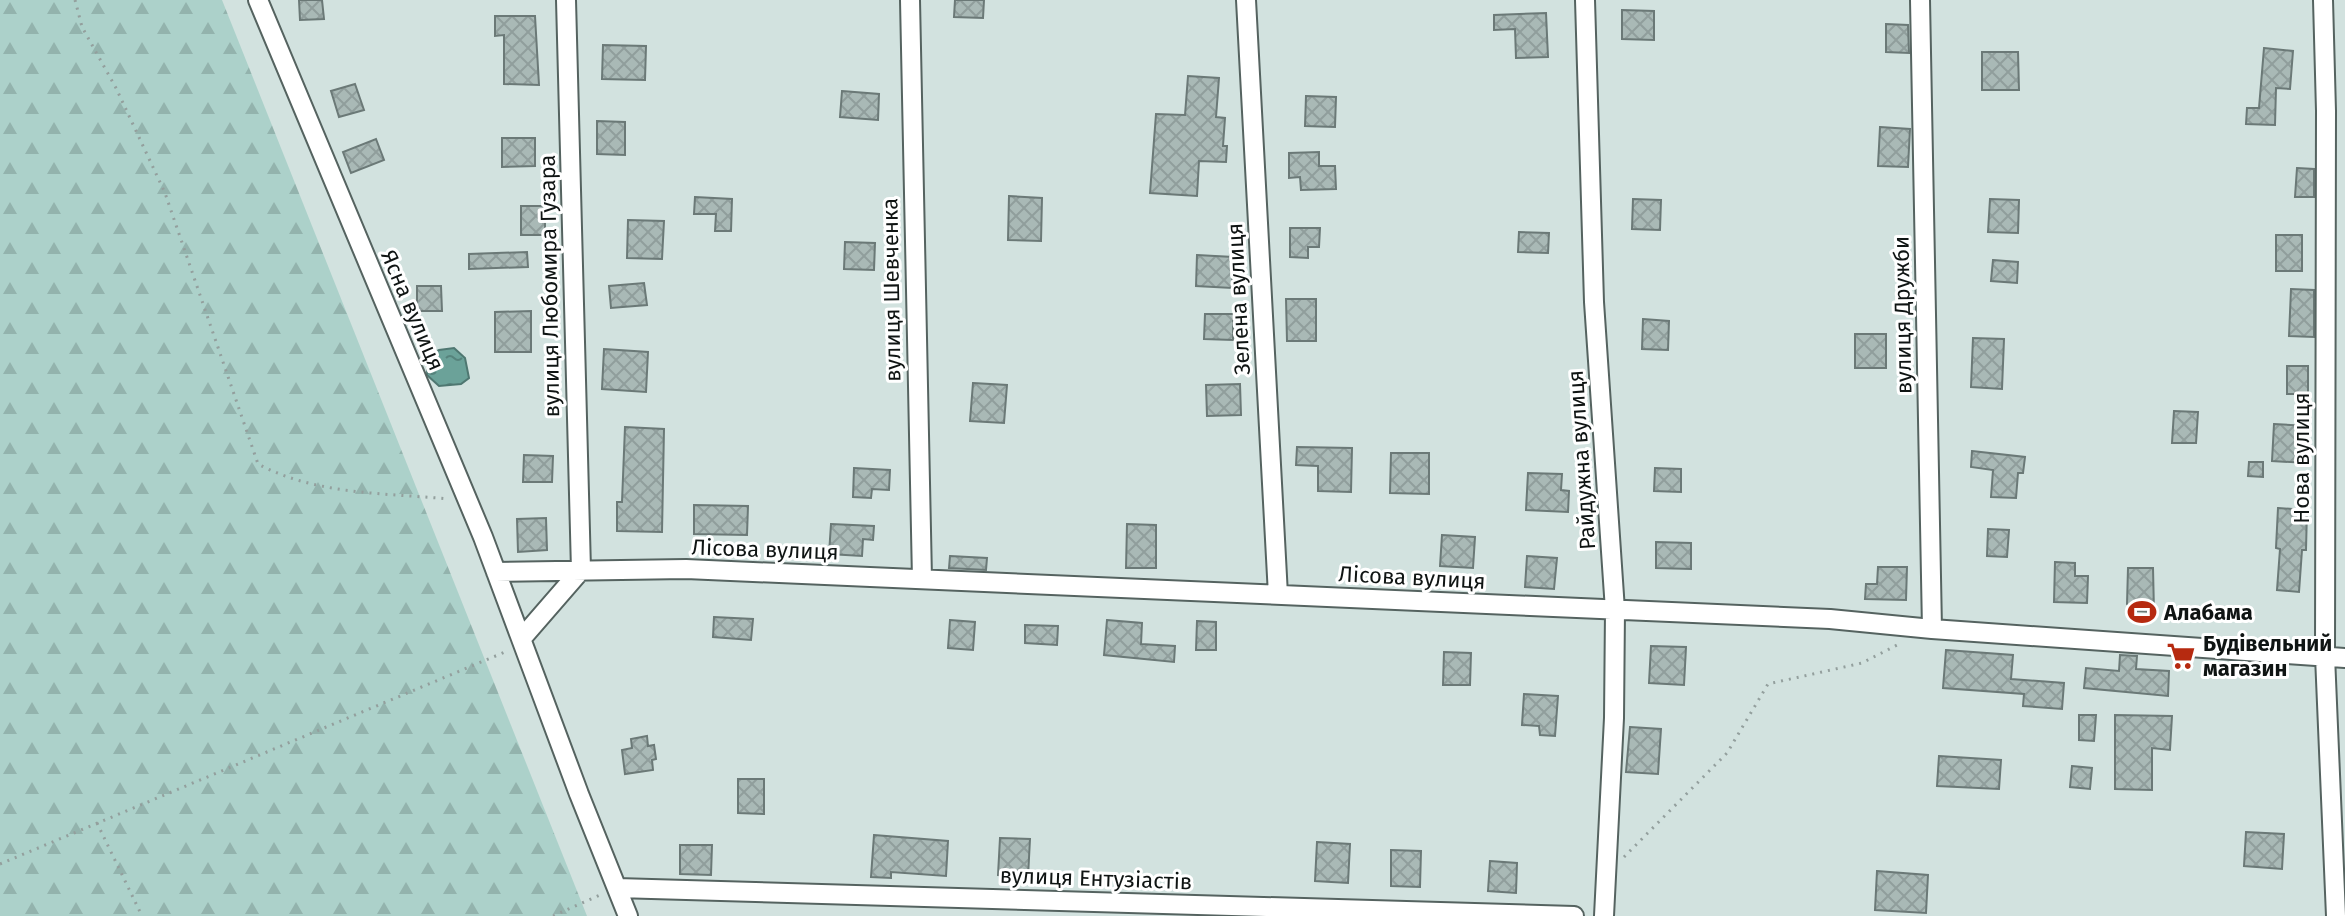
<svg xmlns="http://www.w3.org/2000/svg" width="2345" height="916" font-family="'Fira Sans',sans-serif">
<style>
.forest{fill:url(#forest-firs)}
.water{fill:url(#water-ripples);stroke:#4f7771;stroke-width:2}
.building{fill:url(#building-cross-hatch);stroke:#6b7977;stroke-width:2}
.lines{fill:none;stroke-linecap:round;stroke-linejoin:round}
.minor-casing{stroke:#556360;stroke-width:22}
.path{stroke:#939f9d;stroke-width:3;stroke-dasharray:2 6;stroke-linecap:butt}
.minor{stroke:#fff;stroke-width:18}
.labels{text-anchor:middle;stroke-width:6;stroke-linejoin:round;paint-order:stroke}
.street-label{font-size:22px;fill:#0f1413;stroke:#fff}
.poi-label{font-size:22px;font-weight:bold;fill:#0f1413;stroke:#fff;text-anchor:start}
</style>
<defs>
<pattern id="forest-firs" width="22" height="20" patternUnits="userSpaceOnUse" patternTransform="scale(2)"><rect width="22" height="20" fill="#acd1ca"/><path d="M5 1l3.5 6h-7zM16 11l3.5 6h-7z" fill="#93b3ad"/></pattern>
<pattern id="water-ripples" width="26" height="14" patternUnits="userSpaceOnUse" patternTransform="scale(2)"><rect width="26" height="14" fill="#6ba299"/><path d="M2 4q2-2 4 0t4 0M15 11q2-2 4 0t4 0" fill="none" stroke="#56837c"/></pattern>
<pattern id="building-cross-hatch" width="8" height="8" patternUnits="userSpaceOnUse" patternTransform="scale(2)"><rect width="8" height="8" fill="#a9b9b6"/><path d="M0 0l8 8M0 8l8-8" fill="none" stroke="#909e9c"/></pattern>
</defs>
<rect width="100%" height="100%" fill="#d2e2df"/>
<!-- forest -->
<path class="forest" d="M 0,0 L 222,0 L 587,916 L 0,916 Z"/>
<!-- water -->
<path class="water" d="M 454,348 L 465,358 L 469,378 L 461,384 L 439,386 L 427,375 L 428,356 L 439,350 Z"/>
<!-- building -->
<path class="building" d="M 299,0 L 322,0 L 324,19 L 300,20 Z
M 955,0 L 984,0 L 983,18 L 954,17 Z
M 1622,10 L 1654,11 L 1654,40 L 1622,39 Z
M 1546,13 L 1548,57 L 1516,58 L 1515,29 L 1494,30 L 1494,15 Z
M 495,16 L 535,16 L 539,85 L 504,84 L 504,35 L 495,36 Z
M 1886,24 L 1908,25 L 1909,53 L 1886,52 Z
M 603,45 L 646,46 L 645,80 L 602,79 Z
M 2264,48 L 2293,51 L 2290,89 L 2276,88 L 2275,125 L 2246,124 L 2247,108 L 2259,108 Z
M 1982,52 L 2018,52 L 2019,90 L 1982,90 Z
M 1188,76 L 1219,78 L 1216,117 L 1225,118 L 1223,146 L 1227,146 L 1226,162 L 1199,161 L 1197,196 L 1150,193 L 1156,114 L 1185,115 Z
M 355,84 L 364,110 L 339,117 L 331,91 Z
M 842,91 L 879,94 L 878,120 L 840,117 Z
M 1306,96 L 1336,97 L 1335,127 L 1305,126 Z
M 597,121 L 625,122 L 625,155 L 597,154 Z
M 1880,127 L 1910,129 L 1908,167 L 1878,166 Z
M 502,138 L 535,138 L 535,166 L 502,167 Z
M 376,139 L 384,160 L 351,173 L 343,152 Z
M 1319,152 L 1319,166 L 1335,166 L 1336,189 L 1301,190 L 1300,177 L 1289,178 L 1289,153 Z
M 2297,168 L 2314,169 L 2314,197 L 2295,197 Z
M 1009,196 L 1042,198 L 1041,241 L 1008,240 Z
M 695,197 L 732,199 L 731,231 L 715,231 L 716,214 L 694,214 Z
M 1633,199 L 1661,200 L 1660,230 L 1632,229 Z
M 1990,199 L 2019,200 L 2018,233 L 1988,232 Z
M 521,206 L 545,206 L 545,235 L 521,235 Z
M 628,220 L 664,221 L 662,259 L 627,258 Z
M 1290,228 L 1320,228 L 1319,247 L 1308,247 L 1308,258 L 1290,257 Z
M 1519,232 L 1549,233 L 1548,253 L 1518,252 Z
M 2276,235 L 2302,235 L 2302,271 L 2276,271 Z
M 845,242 L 875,243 L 874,270 L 844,269 Z
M 527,252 L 528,267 L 469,269 L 469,254 Z
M 1197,255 L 1233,257 L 1232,288 L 1196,286 Z
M 1993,260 L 2018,262 L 2017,283 L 1991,281 Z
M 644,283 L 647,305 L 611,308 L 609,286 Z
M 417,286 L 441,286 L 442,311 L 417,311 Z
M 2291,289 L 2314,290 L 2314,337 L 2289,336 Z
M 1286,299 L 1316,299 L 1316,341 L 1287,341 Z
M 531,311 L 531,352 L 495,352 L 495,312 Z
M 1205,314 L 1233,314 L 1233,340 L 1204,339 Z
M 1643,319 L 1669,321 L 1668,350 L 1642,349 Z
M 1855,334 L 1886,334 L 1886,368 L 1855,368 Z
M 1973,338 L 2004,339 L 2002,389 L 1971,387 Z
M 604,349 L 648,352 L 646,392 L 602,389 Z
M 2287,366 L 2308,366 L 2308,394 L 2287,394 Z
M 973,383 L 1007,385 L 1004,423 L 970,421 Z
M 1240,384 L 1241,415 L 1207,416 L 1206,385 Z
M 2174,411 L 2198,412 L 2196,443 L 2172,443 Z
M 2274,424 L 2309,426 L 2307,463 L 2272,461 Z
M 625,427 L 664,429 L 662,532 L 617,531 L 617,502 L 622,502 Z
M 1297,447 L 1352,448 L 1351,492 L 1318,491 L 1318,466 L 1296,465 Z
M 1972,451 L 2025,457 L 2023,473 L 2018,473 L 2016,498 L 1991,497 L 1993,470 L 1971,467 Z
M 1391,453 L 1429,453 L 1429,494 L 1390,493 Z
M 524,455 L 553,456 L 552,482 L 523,482 Z
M 2249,462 L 2263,462 L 2263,477 L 2248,476 Z
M 854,468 L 890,470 L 889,490 L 872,489 L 871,498 L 853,497 Z
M 1655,468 L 1681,469 L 1681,492 L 1654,491 Z
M 1528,473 L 1562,474 L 1561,490 L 1569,491 L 1568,512 L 1526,510 Z
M 694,505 L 748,506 L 747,535 L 694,534 Z
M 2278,508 L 2307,510 L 2306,550 L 2302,550 L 2299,592 L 2277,590 L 2280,549 L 2276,548 Z
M 546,518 L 547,550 L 518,552 L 517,519 Z
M 831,524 L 874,526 L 873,540 L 863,539 L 862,556 L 829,554 Z
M 1127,524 L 1156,525 L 1156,568 L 1126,568 Z
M 1988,529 L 2009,530 L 2007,557 L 1987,556 Z
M 1442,535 L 1475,537 L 1473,568 L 1440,566 Z
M 1656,542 L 1691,543 L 1691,569 L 1656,568 Z
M 950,556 L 987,558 L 986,570 L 949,568 Z
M 1527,556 L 1557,558 L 1554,589 L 1525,587 Z
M 2055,562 L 2075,563 L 2075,576 L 2088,576 L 2087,603 L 2054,602 Z
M 1878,567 L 1907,567 L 1906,600 L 1865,599 L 1866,584 L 1877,584 Z
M 2128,568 L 2153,568 L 2154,612 L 2135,611 L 2127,604 Z
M 714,617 L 753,619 L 751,640 L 713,637 Z
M 950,620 L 975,622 L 973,650 L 948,648 Z
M 1107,620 L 1142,623 L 1141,644 L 1175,646 L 1174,662 L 1104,655 Z
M 1197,621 L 1216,622 L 1216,650 L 1196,650 Z
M 1025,625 L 1058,626 L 1057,645 L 1025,643 Z
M 1651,646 L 1686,647 L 1684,685 L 1649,683 Z
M 1946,650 L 2013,655 L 2011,679 L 2064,683 L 2062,709 L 2023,706 L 2024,694 L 1943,688 Z
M 1444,652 L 1471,653 L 1470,685 L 1443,685 Z
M 2120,655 L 2137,656 L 2136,669 L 2169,671 L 2168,696 L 2084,688 L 2086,668 L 2119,671 Z
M 1524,694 L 1558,696 L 1555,736 L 1540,735 L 1539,726 L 1522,725 Z
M 2079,715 L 2096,715 L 2094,741 L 2079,740 Z
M 2115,715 L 2172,716 L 2170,750 L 2152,748 L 2152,790 L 2115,789 Z
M 1630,727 L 1661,729 L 1658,774 L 1626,772 Z
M 647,736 L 648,746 L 654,745 L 656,759 L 652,760 L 653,770 L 625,774 L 622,750 L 632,748 L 631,739 Z
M 1939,756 L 2001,760 L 1999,789 L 1937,786 Z
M 2072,766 L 2092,768 L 2090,789 L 2070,787 Z
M 738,779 L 764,779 L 764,814 L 738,813 Z
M 2246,832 L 2284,834 L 2282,869 L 2244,866 Z
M 874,835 L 948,841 L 946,876 L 891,872 L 891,878 L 871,877 Z
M 1000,838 L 1030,839 L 1028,877 L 998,875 Z
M 1317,842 L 1350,844 L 1348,883 L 1315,881 Z
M 680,845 L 712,845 L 711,875 L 680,874 Z
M 1391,850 L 1421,851 L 1420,887 L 1391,886 Z
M 1490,861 L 1517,863 L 1516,893 L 1488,891 Z
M 1877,871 L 1928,875 L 1926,913 L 1875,910 Z"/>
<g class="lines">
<defs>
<path id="minor" d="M 258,0 L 483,537 L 579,794 L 628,916
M 910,0 L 922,579
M 1246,0 L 1278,595
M 1585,0 L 1594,302 L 1615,610 L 1614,718 L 1604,916
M 1920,0 L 1932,629
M 2323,0 L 2326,111 L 2325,656 L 2336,916
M 496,572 L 686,569 L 1830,619 L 1932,629 L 2345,658
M 522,638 L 581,570 L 566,0
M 617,888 L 1574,916"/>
</defs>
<!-- minor casing -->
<use href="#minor" class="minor-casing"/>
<!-- path -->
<path class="path" d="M 75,0 L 82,27 L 116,88 L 165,193 L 258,464 C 316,495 385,493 449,499
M 97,823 L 142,916
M 1624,857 L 1727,753 L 1768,684 L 1862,663 L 1899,644
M 0,864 L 505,652
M 553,916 L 602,894"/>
<!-- minor -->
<use href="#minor" class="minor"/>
</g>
<!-- icons -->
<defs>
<symbol id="stadium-bare" viewBox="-9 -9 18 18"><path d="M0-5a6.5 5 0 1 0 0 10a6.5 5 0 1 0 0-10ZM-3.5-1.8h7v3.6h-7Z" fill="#b62a10" stroke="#fff" stroke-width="2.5" paint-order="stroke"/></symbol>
<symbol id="supermarket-bare" viewBox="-9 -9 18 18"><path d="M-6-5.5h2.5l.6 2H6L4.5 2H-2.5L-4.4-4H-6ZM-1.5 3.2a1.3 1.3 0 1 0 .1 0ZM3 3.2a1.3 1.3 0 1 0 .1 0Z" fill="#b62a10" stroke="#fff" stroke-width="2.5" paint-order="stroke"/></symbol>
</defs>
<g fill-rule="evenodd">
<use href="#stadium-bare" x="2122" y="592" width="40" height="40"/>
<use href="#supermarket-bare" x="2161" y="636" width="40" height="40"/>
</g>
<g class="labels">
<!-- street labels -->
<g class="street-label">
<text transform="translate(549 286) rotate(-91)" y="8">вулиця Любомира Гузара</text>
<text transform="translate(891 290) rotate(-91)" y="8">вулиця Шевченка</text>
<text transform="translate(1238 299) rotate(-93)" y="8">Зелена вулиця</text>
<text transform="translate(413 310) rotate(67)" y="8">Ясна вулиця</text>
<text transform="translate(1902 315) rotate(-91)" y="8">вулиця Дружби</text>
<text transform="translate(2301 458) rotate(-90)" y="8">Нова вулиця</text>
<text transform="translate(1581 460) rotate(-94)" y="8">Райдужна вулиця</text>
<text transform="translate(765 549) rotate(2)" y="8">Лісова вулиця</text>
<text transform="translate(1412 577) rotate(3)" y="8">Лісова вулиця</text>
<text transform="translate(1096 878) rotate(2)" y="8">вулиця Ентузіастів</text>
</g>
<!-- poi labels -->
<g class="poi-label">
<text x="2164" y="620">Алабама</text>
<text x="2203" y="651">Будівельний<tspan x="2203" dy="25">магазин</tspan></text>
</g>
</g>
</svg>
